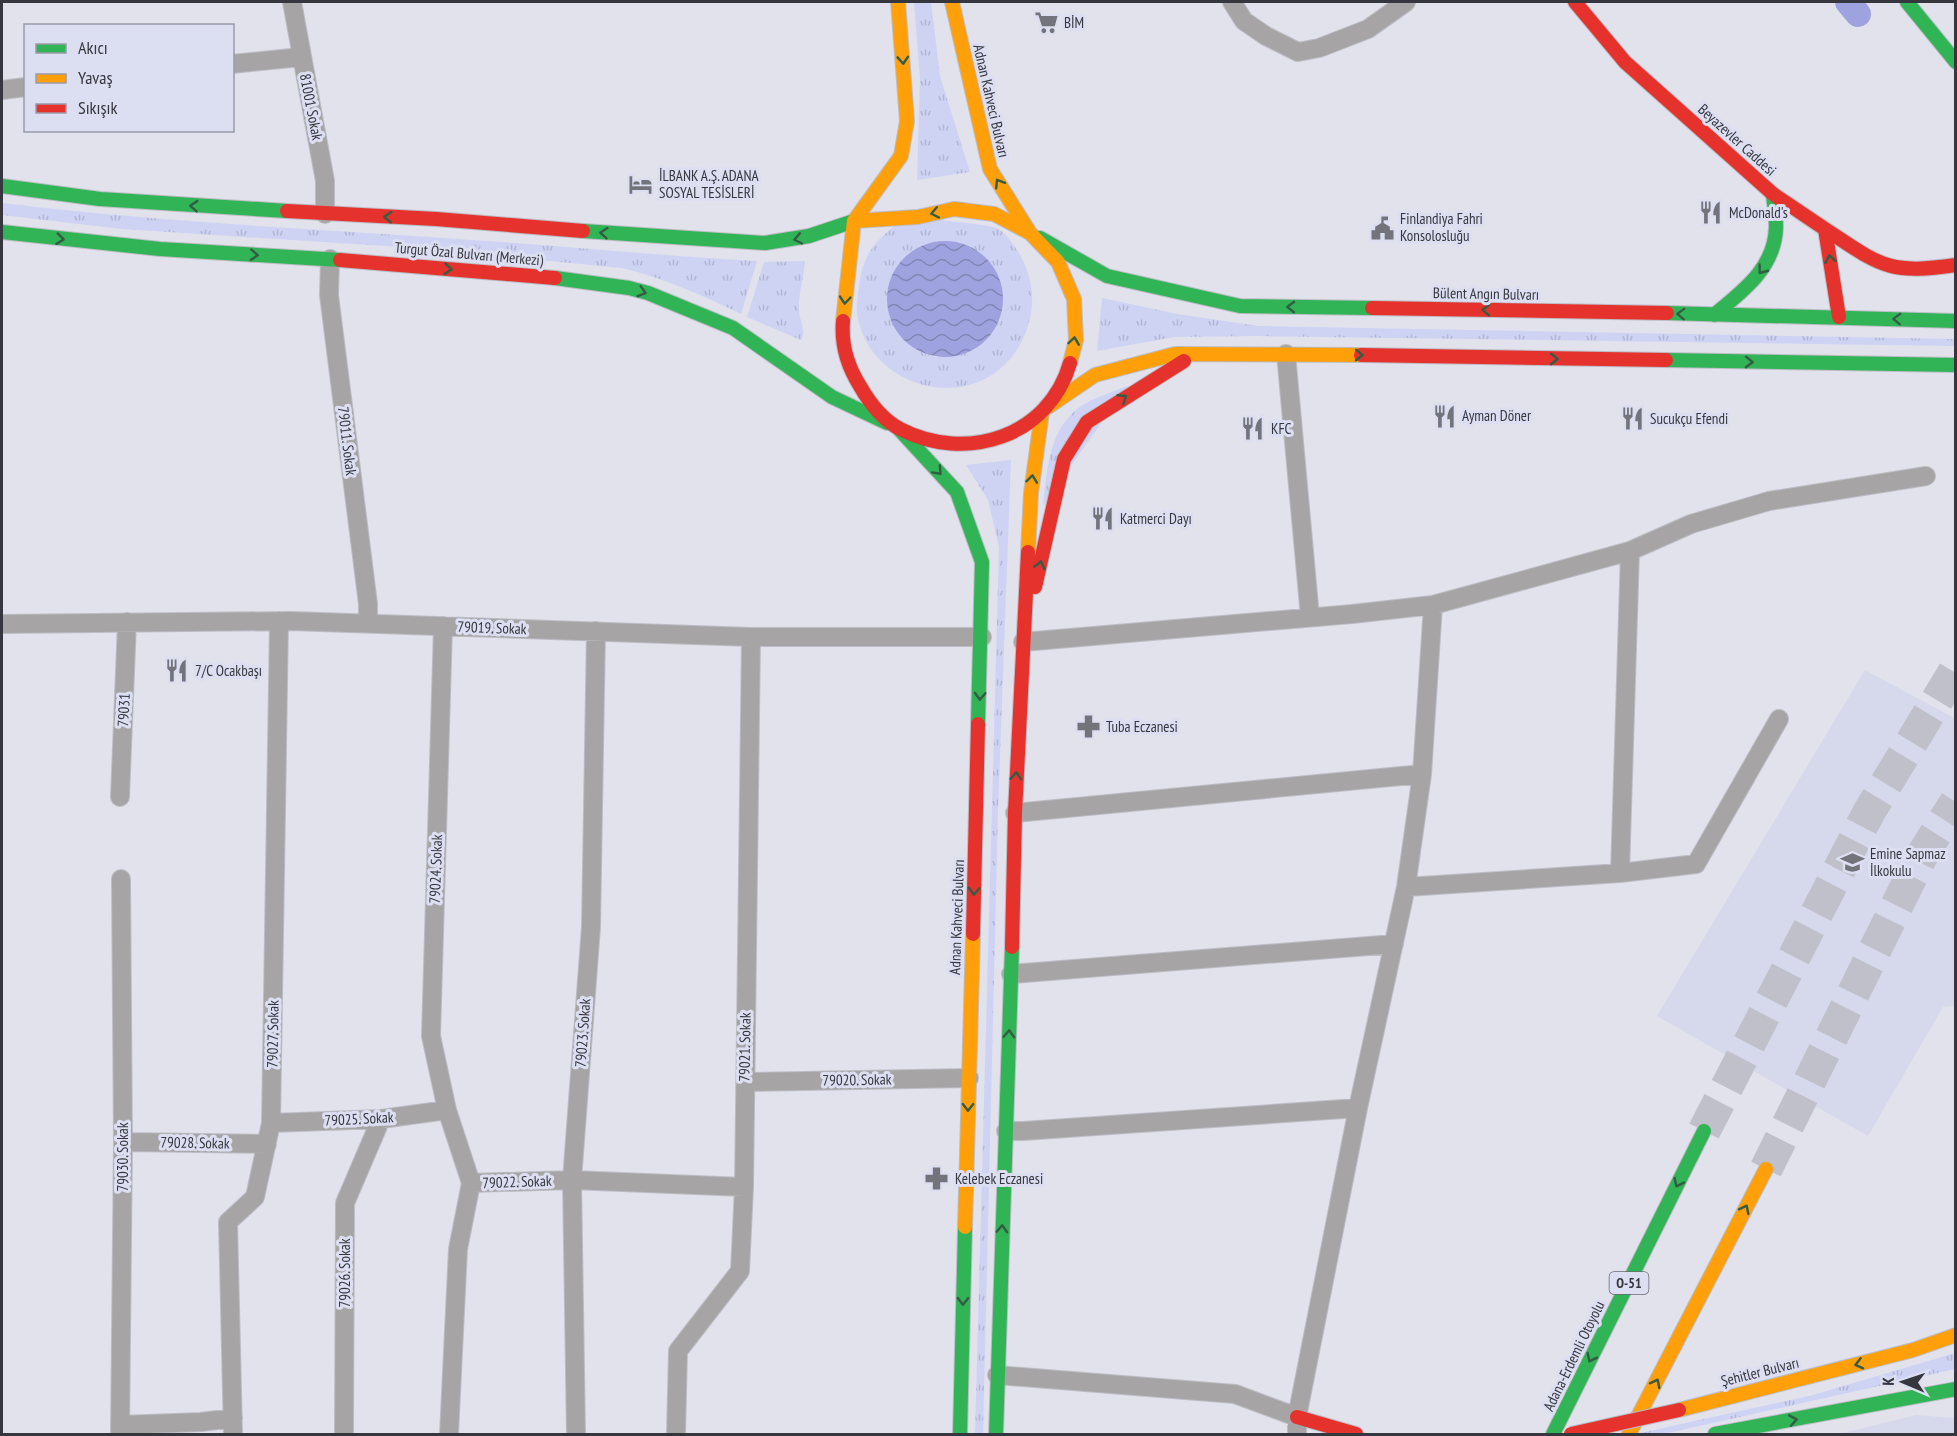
<svg xmlns="http://www.w3.org/2000/svg" width="1957" height="1436" font-family="'PT Sans Narrow',sans-serif">
<style>
.built{fill:#d6d9eb}
.grass{fill:url(#grass-tufts);fill-rule:evenodd}
.water{fill:url(#water-waves)}
.lines{fill:none;stroke-linecap:round;stroke-linejoin:round}
.canal{stroke:#9ea2de;stroke-width:26}
.highway-tunnel{stroke:#bfc0c9;stroke-width:33;stroke-dasharray:33 16;stroke-linecap:butt}
.street-casing{stroke:#bcbdc5;stroke-width:20}
.fast-casing{stroke:#bcbdc5;stroke-width:16}
.slow-casing{stroke:#bcbdc5;stroke-width:16}
.jam-casing{stroke:#bcbdc5;stroke-width:16}
.street{stroke:#a6a4a5;stroke-width:18}
.fast{stroke:#30b455;stroke-width:14}
.slow{stroke:#ff9f0a;stroke-width:14}
.jam{stroke:#e5322d;stroke-width:14}
.jam-bridge-casing{stroke:#bcbdc5;stroke-width:16;stroke-linecap:butt}
.jam-bridge{stroke:#e5322d;stroke-width:14}
.oneway{stroke:#345c45}
.labels{text-anchor:middle;stroke-width:6;stroke-linejoin:round;paint-order:stroke}
.shield{fill:#dcdef1;stroke:#686974;stroke-width:1.5}
.shield-label{font-size:14px;font-weight:bold;fill:#36373e}
.poi-label{font-size:15px;fill:#36373e;stroke:#dcdef1;text-anchor:start}
.street-label{font-size:15px;fill:#36373e;stroke:#dcdef1}
</style>
<defs>
<pattern id="grass-tufts" width="24" height="20" patternUnits="userSpaceOnUse" patternTransform="scale(1.5)"><rect width="24" height="20" fill="#ced3f4"/><path d="M3 7l-1-3M5 7V3M7 7l1-3M15 17l-1-3M17 17v-4M19 17l1-3" fill="none" stroke="#b2b6d2"/></pattern>
<pattern id="water-waves" width="16" height="10" patternUnits="userSpaceOnUse" patternTransform="scale(1.5)"><rect width="16" height="10" fill="#9ea2de"/><path d="M0 5q4-4 8 0t8 0" fill="none" stroke="#8285b5"/></pattern>
</defs>
<rect width="100%" height="100%" fill="#e1e2ec"/>
<!-- built -->
<path class="built" d="M 1865,670 L 1956,719 L 1955,1006 L 1943,1007 L 1868,1136 L 1657,1016 Z
M 1916,1415 L 1955,1418 L 1955,1434 L 1839,1434 Z"/>
<!-- grass -->
<path class="grass" d="M 914,2 L 931,2 L 940,76 L 970,172 L 917,180 L 920,78 Z
M 2,203 C 158,222 315,229 472,240 C 567,246 661,256 757,261 L 741,314 C 702,295 664,278 622,268 L 416,248 L 122,229 L 2,215 Z
M 909,217 C 923,219 991,224 999,229 C 1007,235 1014,245 1019,253 C 1038,285 1036,321 1016,351 C 973,416 869,390 857,314 C 856,306 858,296 859,287 C 863,251 878,236 909,217 ZM 937,242 C 947,243 959,243 968,247 C 1001,260 1014,307 991,335 C 982,346 972,348 959,351 C 953,353 944,357 938,357 C 923,356 912,347 903,337 C 885,313 883,302 897,275 C 909,254 913,249 937,242 Z
M 805,261 C 804,278 798,294 799,311 C 800,321 806,332 801,340 L 747,317 L 764,262 Z
M 1102,298 L 1177,314 L 1258,326 L 1955,339 L 1955,346 L 1257,336 L 1174,337 L 1097,351 Z
M 1127,386 L 1043,506 C 1048,465 1049,420 1092,400 C 1103,395 1115,391 1127,386 Z
M 1011,460 L 998,810 L 983,1434 L 975,1434 L 999,547 L 988,500 L 966,465 Z
M 1955,1353 L 1955,1369 L 1663,1434 L 1636,1434 L 1813,1395 Z"/>
<!-- water -->
<path class="water" d="M887 299a58 58 0 1 1 116 0a58 58 0 1 1-116 0Z"/>
<g class="lines">
<!-- canal -->
<path class="canal" d="M 1848,2 L 1858,14"/>
<!-- highway-tunnel -->
<path class="highway-tunnel" d="M 1704,1131 L 1869,812 L 1956,669
M 1766,1169 L 1921,857 L 1956,802"/>
<defs>
<path id="street" d="M 292,2 L 325,181 L 325,214
M 1232,2 L 1244,21 L 1266,36 L 1298,52 L 1319,48 L 1368,29 L 1406,2
M 232,64 L 301,57
M 2,90 L 26,87
M 330,259 L 329,295 L 368,604 L 368,622
M 1286,354 L 1310,617
M 2,624 L 291,621 L 751,637 L 982,637
M 443,626 L 431,1036 L 447,1110 L 471,1183
M 1023,642 L 1352,614 L 1433,605 L 1630,551 L 1691,524 L 1769,501 L 1926,476
M 120,797 L 127,622
M 1015,813 L 1422,774
M 1620,873 L 1630,551
M 1406,887 L 1620,873 L 1696,864 L 1779,719
M 1011,974 L 1394,944
M 745,1082 L 969,1078
M 271,1123 L 381,1119 L 447,1110
M 1006,1131 L 1023,1131 L 1358,1108
M 123,1142 L 267,1144
M 997,1375 L 1235,1394 L 1297,1417
M 120,1425 L 201,1422 L 233,1418
M 120,1434 L 123,1142 L 121,879
M 233,1434 L 228,1222 L 255,1197 L 271,1123 L 279,621
M 344,1434 L 345,1203 L 381,1119
M 449,1434 L 458,1249 L 471,1183 L 572,1180 L 744,1187
M 576,1434 L 572,1180 L 591,927 L 596,631
M 676,1434 L 678,1351 L 740,1271 L 744,1187 L 751,637
M 1297,1434 L 1297,1417 L 1358,1108 L 1406,887 L 1422,774 L 1433,605"/>
<path id="fast" d="M 1907,2 L 1956,62
M 2,186 L 100,199 L 287,211
M 583,231 L 765,243 L 809,236 L 854,221
M 2,232 L 160,249 L 340,260
M 1040,238 L 1107,276 L 1240,306 L 1372,308
M 555,278 L 629,288 L 648,293 L 733,328 L 832,397 L 887,423
M 1667,313 L 1956,321
M 1714,315 C 1743,291 1775,268 1776,227 C 1776,216 1774,205 1773,194
M 1666,360 L 1956,365
M 898,428 L 957,492 L 982,562 L 978,724
M 960,1434 L 965,1227
M 996,1434 L 1012,947
M 1553,1434 L 1704,1131
M 1715,1434 L 1956,1389"/>
<path id="slow" d="M 952,2 L 990,169 L 1030,233
M 854,221 L 918,217 L 954,209 L 994,214 L 1030,233 L 1058,262 L 1074,299 L 1076,340 L 1070,363
M 843,321 L 854,221 L 901,156 L 907,121 L 898,2
M 1048,407 L 1095,375 L 1175,354 L 1361,355
M 1028,552 L 1031,493 L 1042,412
M 965,1227 L 973,934
M 1679,1410 L 1913,1350 L 1956,1335
M 1629,1434 L 1766,1169"/>
<path id="jam" d="M 1575,2 L 1625,62 L 1773,194 L 1825,229 L 1839,317
M 287,211 L 436,219 L 583,231
M 1825,229 C 1880,265 1887,275 1956,265
M 340,260 L 555,278
M 1372,308 L 1667,313
M 843,321 C 841,344 848,367 860,386 C 869,402 883,420 900,429 C 966,463 1049,437 1070,363
M 1361,355 L 1666,360
M 1035,587 L 1064,459 L 1087,422 L 1184,361
M 973,934 L 978,724
M 1012,947 L 1015,813 L 1028,552
M 1297,1417 L 1356,1434"/>
</defs>
<!-- street casing -->
<use href="#street" class="street-casing"/>
<!-- fast casing -->
<use href="#fast" class="fast-casing"/>
<!-- slow casing -->
<use href="#slow" class="slow-casing"/>
<!-- jam casing -->
<use href="#jam" class="jam-casing"/>
<!-- street -->
<use href="#street" class="street"/>
<!-- fast -->
<use href="#fast" class="fast"/>
<!-- slow -->
<use href="#slow" class="slow"/>
<!-- jam -->
<use href="#jam" class="jam"/>
<defs>
<path id="jam-bridge" d="M 1571,1434 L 1679,1410"/>
</defs>
<!-- jam-bridge casing -->
<use href="#jam-bridge" class="jam-bridge-casing"/>
<!-- jam-bridge -->
<use href="#jam-bridge" class="jam-bridge"/>
</g>
<!-- one-way arrows -->
<defs><path id="oneway-chevron" d="M-2-3.5L2.5 0L-2 3.5" fill="none" stroke-width="1.6" stroke-linecap="round" stroke-linejoin="round" transform="scale(1.5)"/></defs>
<g class="oneway">
<use href="#oneway-chevron" transform="translate(903 60) rotate(86)"/>
<use href="#oneway-chevron" transform="translate(999 183) rotate(-122)"/>
<use href="#oneway-chevron" transform="translate(194 206) rotate(-177)"/>
<use href="#oneway-chevron" transform="translate(935 213) rotate(168)"/>
<use href="#oneway-chevron" transform="translate(388 217) rotate(-177)"/>
<use href="#oneway-chevron" transform="translate(604 233) rotate(-175)"/>
<use href="#oneway-chevron" transform="translate(60 239) rotate(7)"/>
<use href="#oneway-chevron" transform="translate(798 239) rotate(168)"/>
<use href="#oneway-chevron" transform="translate(254 255) rotate(3)"/>
<use href="#oneway-chevron" transform="translate(1830 259) rotate(-100)"/>
<use href="#oneway-chevron" transform="translate(448 269) rotate(5)"/>
<use href="#oneway-chevron" transform="translate(1762 270) rotate(127)"/>
<use href="#oneway-chevron" transform="translate(642 292) rotate(16)"/>
<use href="#oneway-chevron" transform="translate(845 300) rotate(95)"/>
<use href="#oneway-chevron" transform="translate(1291 307) rotate(-179)"/>
<use href="#oneway-chevron" transform="translate(1486 310) rotate(-179)"/>
<use href="#oneway-chevron" transform="translate(1681 314) rotate(-178)"/>
<use href="#oneway-chevron" transform="translate(1897 319) rotate(-178)"/>
<use href="#oneway-chevron" transform="translate(1074 341) rotate(-82)"/>
<use href="#oneway-chevron" transform="translate(1359 355) rotate(1)"/>
<use href="#oneway-chevron" transform="translate(1554 359) rotate(1)"/>
<use href="#oneway-chevron" transform="translate(1749 362) rotate(1)"/>
<use href="#oneway-chevron" transform="translate(1123 398) rotate(-33)"/>
<use href="#oneway-chevron" transform="translate(938 471) rotate(47)"/>
<use href="#oneway-chevron" transform="translate(1032 479) rotate(-83)"/>
<use href="#oneway-chevron" transform="translate(1040 565) rotate(-77)"/>
<use href="#oneway-chevron" transform="translate(980 696) rotate(92)"/>
<use href="#oneway-chevron" transform="translate(1016 776) rotate(-87)"/>
<use href="#oneway-chevron" transform="translate(974 891) rotate(92)"/>
<use href="#oneway-chevron" transform="translate(1009 1034) rotate(-88)"/>
<use href="#oneway-chevron" transform="translate(968 1107) rotate(91)"/>
<use href="#oneway-chevron" transform="translate(1678 1183) rotate(116)"/>
<use href="#oneway-chevron" transform="translate(1745 1209) rotate(-63)"/>
<use href="#oneway-chevron" transform="translate(1002 1229) rotate(-88)"/>
<use href="#oneway-chevron" transform="translate(963 1301) rotate(91)"/>
<use href="#oneway-chevron" transform="translate(1591 1358) rotate(116)"/>
<use href="#oneway-chevron" transform="translate(1859 1364) rotate(166)"/>
<use href="#oneway-chevron" transform="translate(1656 1383) rotate(-63)"/>
<use href="#oneway-chevron" transform="translate(1793 1420) rotate(-10)"/>
</g>
<!-- icons -->
<defs>
<symbol id="supermarket-bare" viewBox="-9 -9 18 18"><path d="M-6-5.5h2.5l.6 2H6L4.5 2H-2.5L-4.4-4H-6ZM-1.5 3.2a1.3 1.3 0 1 0 .1 0ZM3 3.2a1.3 1.3 0 1 0 .1 0Z" fill="#72737b" stroke="#dcdef1" stroke-width="2.5" paint-order="stroke"/></symbol>
<symbol id="hotel-bare" viewBox="-9 -9 18 18"><path d="M-6-4.5h1.5V1H6V5H4.5V3h-9V5H-6ZM-4 0a1.8 1.8 0 1 1 3.6 0ZM.5 0V-2.5h3Q6-2.5 6 0Z" fill="#72737b" stroke="#dcdef1" stroke-width="2.5" paint-order="stroke"/></symbol>
<symbol id="restaurant-bare" viewBox="-9 -9 18 18"><path d="M-5-6h1v4h1v-4h1v4h1v-4h1v5L-1.5 .5V6h-2V.5L-5-1ZM5-6V6H3V1.5H1.5Q1.5-4 5-6Z" fill="#72737b" stroke="#dcdef1" stroke-width="2.5" paint-order="stroke"/></symbol>
<symbol id="civic-bare" viewBox="-9 -9 18 18"><path d="M-.6-6.5H3V-4.5H.6V-3L4-1V1h2V6H-6V1h2V-1L-.6-3ZM-1.2 2.5V6h2.4V2.5Z" fill="#72737b" stroke="#dcdef1" stroke-width="2.5" paint-order="stroke"/></symbol>
<symbol id="pharmacy-bare" viewBox="-9 -9 18 18"><path d="M-2-6h4v4h4v4h-4v4h-4v-4h-4v-4h4Z" fill="#72737b" stroke="#dcdef1" stroke-width="2.5" paint-order="stroke"/></symbol>
<symbol id="school-bare" viewBox="-9 -9 18 18"><path d="M0-5L7-2L0 1L-7-2ZM-4 1L0 2.5L4 1V4Q0 6-4 4Z" fill="#72737b" stroke="#dcdef1" stroke-width="2.5" paint-order="stroke"/></symbol>
</defs>
<g fill-rule="evenodd">
<use href="#supermarket-bare" x="1030" y="6" width="33" height="33"/>
<use href="#hotel-bare" x="624" y="168" width="33" height="33"/>
<use href="#restaurant-bare" x="1694" y="196" width="33" height="33"/>
<use href="#civic-bare" x="1366" y="212" width="33" height="33"/>
<use href="#restaurant-bare" x="1428" y="400" width="33" height="33"/>
<use href="#restaurant-bare" x="1616" y="402" width="33" height="33"/>
<use href="#restaurant-bare" x="1236" y="412" width="33" height="33"/>
<use href="#restaurant-bare" x="1086" y="502" width="33" height="33"/>
<use href="#restaurant-bare" x="160" y="654" width="33" height="33"/>
<use href="#pharmacy-bare" x="1072" y="710" width="33" height="33"/>
<use href="#school-bare" x="1836" y="846" width="33" height="33"/>
<use href="#pharmacy-bare" x="920" y="1162" width="33" height="33"/>
</g>
<g class="labels">
<!-- shield labels -->
<rect class="shield" x="1609.5" y="1272" width="39" height="22" rx="4.5"/>
<g class="shield-label">
<text x="1629" y="1288">O-51</text>
</g>
<!-- poi labels -->
<g class="poi-label">
<text x="1064" y="28">BİM</text>
<text x="659" y="181">İLBANK A.Ş. ADANA<tspan x="659" dy="17">SOSYAL TESİSLERİ</tspan></text>
<text x="1729" y="218">McDonald's</text>
<text x="1400" y="224">Finlandiya Fahri<tspan x="1400" dy="17">Konsolosluğu</tspan></text>
<text x="1462" y="421">Ayman Döner</text>
<text x="1650" y="424">Sucukçu Efendi</text>
<text x="1271" y="434">KFC</text>
<text x="1120" y="524">Katmerci Dayı</text>
<text x="195" y="676">7/C Ocakbaşı</text>
<text x="1106" y="732">Tuba Eczanesi</text>
<text x="1870" y="859">Emine Sapmaz<tspan x="1870" dy="17">İlkokulu</tspan></text>
<text x="955" y="1184">Kelebek Eczanesi</text>
</g>
<!-- street labels -->
<g class="street-label">
<text transform="translate(991 101) rotate(77)" y="5">Adnan Kahveci Bulvarı</text>
<text transform="translate(311 107) rotate(79)" y="5">81001 Sokak</text>
<text transform="translate(1737 140) rotate(42)" y="5">Beyazevler Caddesi</text>
<text transform="translate(469 254) rotate(5)" y="5">Turgut Özal Bulvarı (Merkezi)</text>
<text transform="translate(1486 294) rotate(1)" y="5">Bülent Angın Bulvarı</text>
<text transform="translate(347 441) rotate(83)" y="5">79011. Sokak</text>
<text transform="translate(492 628) rotate(2)" y="5">79019. Sokak</text>
<text transform="translate(124 710) rotate(-87)" y="5">79031</text>
<text transform="translate(436 869) rotate(-88)" y="5">79024. Sokak</text>
<text transform="translate(957 917) rotate(-88)" y="5">Adnan Kahveci Bulvarı</text>
<text transform="translate(583 1033) rotate(-86)" y="5">79023. Sokak</text>
<text transform="translate(273 1034) rotate(-89)" y="5">79027. Sokak</text>
<text transform="translate(745 1047) rotate(-89)" y="5">79021. Sokak</text>
<text transform="translate(857 1080) rotate(-1)" y="5">79020. Sokak</text>
<text transform="translate(359 1119) rotate(-3)" y="5">79025. Sokak</text>
<text transform="translate(195 1143) rotate(1)" y="5">79028. Sokak</text>
<text transform="translate(123 1157) rotate(-90)" y="5">79030. Sokak</text>
<text transform="translate(517 1182) rotate(-2)" y="5">79022. Sokak</text>
<text transform="translate(345 1273) rotate(-90)" y="5">79026. Sokak</text>
<text transform="translate(1574 1356) rotate(-64)" y="5">Adana-Erdemli Otoyolu</text>
<text transform="translate(1760 1372) rotate(-14)" y="5">Şehitler Bulvarı</text>
</g>
</g>
<!-- border -->
<rect width="1957" height="1436" fill="none" stroke="#36373e" stroke-width="6"/>
<!-- legend -->
<rect x="24" y="24" width="210" height="108" fill="#dcdef1" stroke="#9a9ba9" stroke-width="1.5"/>
<rect x="36" y="44" width="30" height="9" fill="#30b455" stroke="#9a9ba9" stroke-width="1.5"/>
<text x="78" y="54" font-size="18" fill="#36373e">Akıcı</text>
<rect x="36" y="74" width="30" height="9" fill="#ff9f0a" stroke="#9a9ba9" stroke-width="1.5"/>
<text x="78" y="84" font-size="18" fill="#36373e">Yavaş</text>
<rect x="36" y="104" width="30" height="9" fill="#e5322d" stroke="#9a9ba9" stroke-width="1.5"/>
<text x="78" y="114" font-size="18" fill="#36373e">Sıkışık</text>
<!-- north arrow -->
<g transform="translate(1903 1382) rotate(272)" stroke="#dcdef1" stroke-width="4.5" paint-order="stroke">
<path d="M0-4.5L10 22L0 15L-10 22Z" fill="#36373e"/>
<text y="-9" font-size="16" font-weight="bold" text-anchor="middle" fill="#36373e">K</text>
</g>
</svg>
